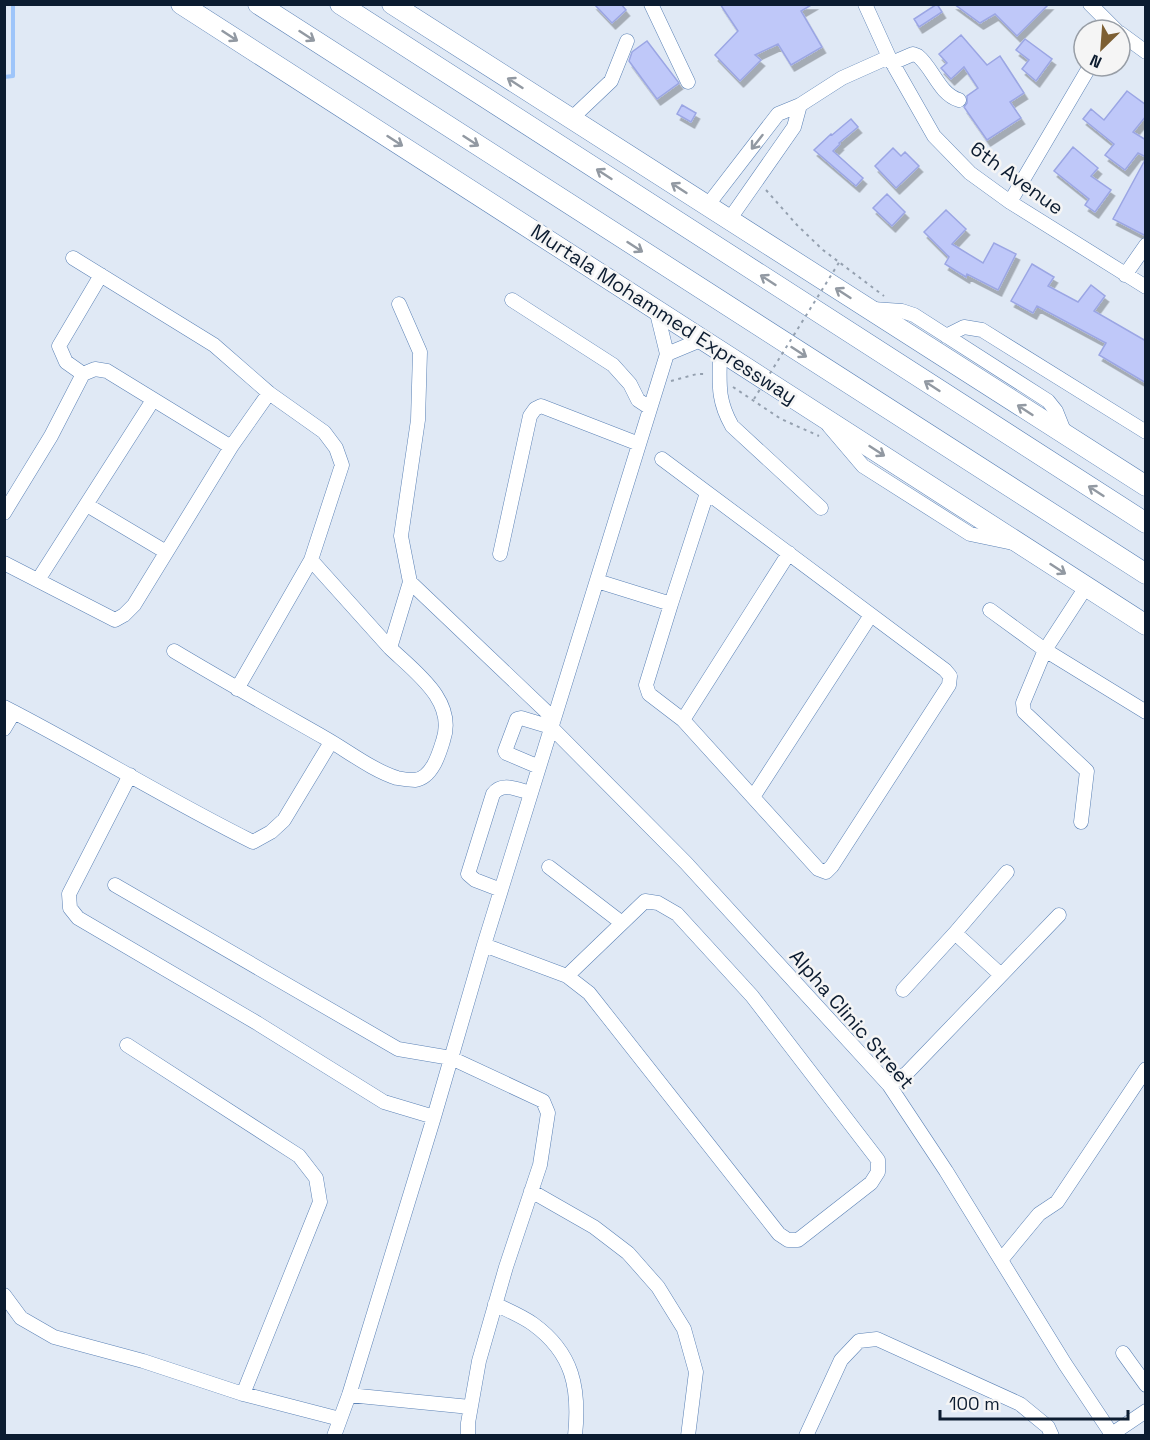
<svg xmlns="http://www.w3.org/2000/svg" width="1150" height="1440" font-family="'Space Grotesk',sans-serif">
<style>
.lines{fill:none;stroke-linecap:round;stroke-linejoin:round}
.stream{stroke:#9ec5fa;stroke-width:4}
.building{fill:#bfc8f9;stroke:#9ba6e4;stroke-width:1.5;filter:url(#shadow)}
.minor-casing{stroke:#5b82b6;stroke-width:15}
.highway-casing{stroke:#5b82b6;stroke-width:21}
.path{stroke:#94a0af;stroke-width:2;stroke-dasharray:3 4.5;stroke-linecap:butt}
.minor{stroke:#fff;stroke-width:14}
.highway{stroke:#fff;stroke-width:20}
.path-bridge{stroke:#94a0af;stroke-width:2;stroke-dasharray:3 4.5;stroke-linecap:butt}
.oneway{stroke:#9299a2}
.labels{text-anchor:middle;stroke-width:5;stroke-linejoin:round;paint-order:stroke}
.street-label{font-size:20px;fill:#0c1c30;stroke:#f5f5f5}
</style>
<defs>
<filter id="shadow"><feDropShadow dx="3.5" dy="6" stdDeviation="0" flood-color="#0004"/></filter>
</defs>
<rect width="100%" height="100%" fill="#e0e9f5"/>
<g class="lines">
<!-- stream -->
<path class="stream" d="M 4,77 L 13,76 L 13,4"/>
</g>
<!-- building -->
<path class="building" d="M 594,4 L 621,4 L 626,10 L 612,23 Z
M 720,4 L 813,4 L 801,11 L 822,47 L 791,65 L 778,44 L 755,55 L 761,60 L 740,81 L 715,55 L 738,31 Z
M 937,4 L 942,12 L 919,27 L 914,19 Z
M 954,4 L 1049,4 L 1017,36 L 995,14 L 980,23 Z
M 961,35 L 987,65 L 1000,56 L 1024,93 L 1010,102 L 1021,118 L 987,140 L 964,107 L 967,103 L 967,96 L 978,88 L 964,67 L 951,79 L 941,68 L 947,63 L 939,54 Z
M 1025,39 L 1052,59 L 1036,81 L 1022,69 L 1029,60 L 1016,50 Z
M 647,41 L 679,83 L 657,99 L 629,61 L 632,52 Z
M 1127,91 L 1146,105 L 1146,116 L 1133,132 L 1146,140 L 1146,157 L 1138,153 L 1125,170 L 1105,155 L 1114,144 L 1083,119 L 1091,109 L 1104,120 Z
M 682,105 L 696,113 L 691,122 L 677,114 Z
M 851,119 L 858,127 L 839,143 L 840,144 L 833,151 L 863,178 L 856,186 L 814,150 L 831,134 L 832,135 Z
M 1073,147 L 1098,168 L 1091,176 L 1111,190 L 1095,212 L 1085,205 L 1089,199 L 1054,171 Z
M 893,148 L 901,156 L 905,152 L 919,166 L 896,188 L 875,166 Z
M 1146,158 L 1146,236 L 1113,219 Z
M 887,194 L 905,212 L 892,226 L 873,208 Z
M 946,210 L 966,229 L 952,244 L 983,263 L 994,243 L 1016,254 L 998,290 L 967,274 L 966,277 L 945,264 L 949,257 L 924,232 Z
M 1032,264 L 1054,277 L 1048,286 L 1078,302 L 1091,285 L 1105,296 L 1094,311 L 1146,341 L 1146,383 L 1099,355 L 1106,343 L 1037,306 L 1033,313 L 1011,301 Z"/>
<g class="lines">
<defs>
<path id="minor" d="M 651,4 L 688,82
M 865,4 L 889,57 L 934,136 L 970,173 L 1010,202 L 1146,287
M 1090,4 L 1116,30
M 1120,33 L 1146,52
M 892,63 L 913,54 L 918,56 C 933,68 939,94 959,100
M 571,119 L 611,81 L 627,41
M 1010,202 L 1090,66
M 707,206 L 778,114 L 800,105 L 842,78 L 889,57
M 729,220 L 794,127 L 800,105
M 73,258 L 214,345 L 269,393 L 324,432 L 336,448 L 342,465 L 311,560 L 237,689
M 1125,275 L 1146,245
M 512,300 L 613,365 L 630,384 L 638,400 L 650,408
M 873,309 L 902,311 L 914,315 L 1048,401 L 1056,411 L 1066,436
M 946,336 L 964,327 L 982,330 L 1146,432
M 720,350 C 720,381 716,398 732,426 L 821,508
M 667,354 L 703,339
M 83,374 L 66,362 L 59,346 L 101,275
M 829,426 L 863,466 L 970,534 L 1013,543
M 662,459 L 945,670 L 950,676 L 949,685 L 832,866 L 826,872 L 818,869 L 683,720
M 87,505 L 166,552
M 4,513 L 51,436 L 83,374 L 95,369 L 107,371 L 231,447
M 500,554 L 530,416 L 535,409 L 541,406 L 639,444
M 311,560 L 390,648
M 4,563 L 115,620 L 124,615 L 134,605 L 231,447 L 269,393
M 38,580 L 153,400
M 597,581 L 671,604 L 646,685 L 649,694 L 683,720 L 789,553
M 410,582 L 554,719
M 1086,587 L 1045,650 L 1146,712
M 671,604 L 707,493
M 990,610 L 1045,650 L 1023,703 L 1024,712 L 1087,771 L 1081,822
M 174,651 C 224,681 274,709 325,738 C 348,751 372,770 397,778 C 402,779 410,780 415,780 C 432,778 439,754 443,741 C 457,701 415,672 390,648 L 410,582 L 401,536 L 418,420 L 420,352 L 399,304
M 4,707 C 88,750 168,800 253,842 L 271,832 L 284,820 L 331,742
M 4,729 L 14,712
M 539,767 L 506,753 L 505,751 L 517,719 L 521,718 L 551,727 L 686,863 L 889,1085 L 946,1171 L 1065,1364 L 1113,1436
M 130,775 L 69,894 L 70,908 L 78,918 L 257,1023 L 384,1102 L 434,1117
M 753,797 L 871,615
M 549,867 L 622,923
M 115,885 L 398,1049 L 451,1058 L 543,1101 L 548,1113 L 540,1165 L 506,1267 L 479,1361 L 468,1423 L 468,1436
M 501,890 L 475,880 L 468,874 L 493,794 C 502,781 518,790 531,793
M 955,933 L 1001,975
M 484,945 L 567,976 L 589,993 L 779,1234 L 788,1240 L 798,1240 L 871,1183 L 878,1172 L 878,1160 L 752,996 L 677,914 L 658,903 L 645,901 L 567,976
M 903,990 L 955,933 L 1007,872
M 127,1045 L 299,1156 L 316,1178 L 320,1202 L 243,1394
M 889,1085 L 907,1073 L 1059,915
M 531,1191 L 594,1227 L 628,1253 L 658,1287 L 684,1329 L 696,1372 L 688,1436
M 1001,1260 L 1039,1214 L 1057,1202 L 1146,1069
M 4,1295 L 21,1318 L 54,1337 L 143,1361 L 243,1394 L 340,1419
M 495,1304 C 507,1310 522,1316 533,1324 C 573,1353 580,1388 575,1436
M 1123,1353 L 1146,1385
M 349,1395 L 470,1407
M 1112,1434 L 1146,1411
M 334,1436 L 349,1395 L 434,1117 L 484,945 L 667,354 L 656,309
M 806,1436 L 841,1360 L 859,1341 L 877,1339 L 1020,1404 L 1048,1427 L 1052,1436"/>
<path id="highway" d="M 181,4 L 1146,625
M 258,4 L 1146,574
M 340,4 L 1146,523
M 392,4 L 1146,486"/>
</defs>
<!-- minor casing -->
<use href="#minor" class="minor-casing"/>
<!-- highway casing -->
<use href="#highway" class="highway-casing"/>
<!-- path -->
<path class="path" d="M 766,190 L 797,225 L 823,250 L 884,296
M 671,381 L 697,374 L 707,374
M 733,387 L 781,419 L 819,436"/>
<!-- minor -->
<use href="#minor" class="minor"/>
<!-- highway -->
<use href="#highway" class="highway"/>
<!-- path-bridge -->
<path class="path-bridge" d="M 754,399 L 840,261"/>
</g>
<!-- one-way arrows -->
<defs><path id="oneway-shaft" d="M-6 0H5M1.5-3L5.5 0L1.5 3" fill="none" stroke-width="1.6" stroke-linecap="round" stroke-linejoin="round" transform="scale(1.5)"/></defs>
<g class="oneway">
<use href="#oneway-shaft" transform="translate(230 36) rotate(33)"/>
<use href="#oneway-shaft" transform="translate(307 36) rotate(33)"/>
<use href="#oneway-shaft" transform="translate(515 83) rotate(-147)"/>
<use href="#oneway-shaft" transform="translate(395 141) rotate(33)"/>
<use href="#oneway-shaft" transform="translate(471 141) rotate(33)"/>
<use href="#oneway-shaft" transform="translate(757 142) rotate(128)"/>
<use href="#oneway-shaft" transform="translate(604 174) rotate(-147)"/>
<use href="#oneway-shaft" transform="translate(679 188) rotate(-147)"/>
<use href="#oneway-shaft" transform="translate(635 247) rotate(33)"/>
<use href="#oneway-shaft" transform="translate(768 280) rotate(-147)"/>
<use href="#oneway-shaft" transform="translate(843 293) rotate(-147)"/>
<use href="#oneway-shaft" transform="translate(799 352) rotate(33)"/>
<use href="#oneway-shaft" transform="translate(932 386) rotate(-147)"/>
<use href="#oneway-shaft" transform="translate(1025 410) rotate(-147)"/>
<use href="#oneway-shaft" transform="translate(877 451) rotate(33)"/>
<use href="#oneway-shaft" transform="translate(1096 491) rotate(-147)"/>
<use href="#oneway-shaft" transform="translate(1058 569) rotate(33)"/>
</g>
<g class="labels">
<!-- street labels -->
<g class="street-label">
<text transform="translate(1017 178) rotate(36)" y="7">6th Avenue</text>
<text transform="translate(664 314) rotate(33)" y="7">Murtala Mohammed Expressway</text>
<text transform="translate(852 1019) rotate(49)" y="7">Alpha Clinic Street</text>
</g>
</g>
<!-- border -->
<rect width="1150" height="1440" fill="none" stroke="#0c1c30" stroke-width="12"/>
<!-- north arrow -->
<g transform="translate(1102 48) rotate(205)"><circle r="28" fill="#f5f5f5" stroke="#989ea6" stroke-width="1.5"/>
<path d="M0-4.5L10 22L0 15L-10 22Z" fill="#7d5f33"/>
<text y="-9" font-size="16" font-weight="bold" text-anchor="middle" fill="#0c1c30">N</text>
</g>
<!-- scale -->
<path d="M940 1410v9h188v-9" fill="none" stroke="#0c1c30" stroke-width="3"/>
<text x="949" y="1410" font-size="18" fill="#0c1c30" stroke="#f5f5f5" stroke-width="4.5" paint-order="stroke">100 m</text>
</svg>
